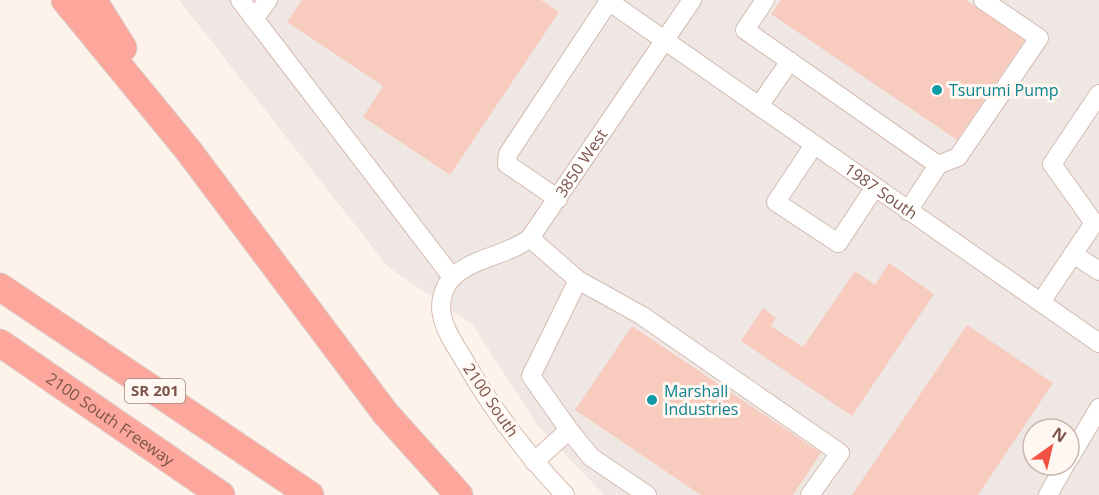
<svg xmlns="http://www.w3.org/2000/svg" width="1099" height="495" font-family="'Open Sans',sans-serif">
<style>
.industrial{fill:#efe7e3;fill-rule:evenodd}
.building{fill:#f7ccbe}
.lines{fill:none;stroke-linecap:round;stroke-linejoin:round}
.minor-casing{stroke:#d5bbb0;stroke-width:20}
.highway-casing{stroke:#dbcfcc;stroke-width:29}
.minor{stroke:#fff;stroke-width:18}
.highway{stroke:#fda79c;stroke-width:27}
.culture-dot{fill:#0f9aa8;stroke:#fff8f2;stroke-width:2}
.labels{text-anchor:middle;stroke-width:6;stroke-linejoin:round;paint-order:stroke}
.shield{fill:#fff8f2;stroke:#a4857c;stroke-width:1.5}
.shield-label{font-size:15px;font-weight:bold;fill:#7d5449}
.culture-label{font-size:16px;fill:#0d838f;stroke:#fff8f2;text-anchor:start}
.street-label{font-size:16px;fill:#7d5449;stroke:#fff8f2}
</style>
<rect width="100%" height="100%" fill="#fef3ea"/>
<!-- industrial -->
<path class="industrial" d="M 179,0 L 1099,0 L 1099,495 L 604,495 L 539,427 L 472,324 L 388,267 ZM 1033,429 L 1069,429 L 1069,465 L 1033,465 Z"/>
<!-- building -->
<path class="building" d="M 302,0 L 541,0 L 559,12 L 450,175 L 363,117 L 383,86 L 287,22 Z
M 781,0 L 966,0 L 1025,40 L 957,140 L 771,14 Z
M 889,263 L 934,294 L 852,416 L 741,341 L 763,308 L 776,318 L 771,326 L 803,347 L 855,271 L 875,285 Z
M 967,325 L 1053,383 L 978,495 L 852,495 Z
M 632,326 L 821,453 L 793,495 L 701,495 L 575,410 Z"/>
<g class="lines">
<defs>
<g id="minor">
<path d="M 240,0 L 452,277"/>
<path id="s1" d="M 607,0 L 1099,343"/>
<path d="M 765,0 L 745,30 L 938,165 L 958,157 L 1039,38 L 983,0"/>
<path d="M 254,19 L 268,0"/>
<path d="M 759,106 L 790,61"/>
<path d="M 814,145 L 776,202 L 838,243 L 875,187"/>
<path d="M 558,199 L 507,164 L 508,154 L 609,1"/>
<path d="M 908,211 L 938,165"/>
<path d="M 530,238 L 578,280 L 641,315 L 840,453 L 810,495"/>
<path d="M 1073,254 L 1099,271"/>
<path d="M 578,280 L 531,376 L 569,430 L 591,457 L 647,495"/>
<path d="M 1041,302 L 1094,223 L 1052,164 L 1099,94"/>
<path d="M 1069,459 L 1099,408"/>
<path d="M 534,462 L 569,430"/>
<path id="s2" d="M 565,495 C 526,454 492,409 464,360 C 455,345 445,331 442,315 C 439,303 444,285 453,277 C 474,257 507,256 530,238 L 692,0"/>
<path d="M 1048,495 L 1065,465"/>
</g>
<g id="highway">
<path d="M 65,0 L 188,150 L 386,414 L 459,495"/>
<path d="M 93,0 L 123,48"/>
<path d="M 0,287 L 310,495"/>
<path id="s3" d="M 0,343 L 221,495"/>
</g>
</defs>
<!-- minor casing -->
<use href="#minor" class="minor-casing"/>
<!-- highway casing -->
<use href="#highway" class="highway-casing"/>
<!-- minor -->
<use href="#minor" class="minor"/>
<!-- highway -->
<use href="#highway" class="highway"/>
</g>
<!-- markers -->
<g class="culture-dot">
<circle cx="937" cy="90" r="6"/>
<circle cx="652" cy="400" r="6"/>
</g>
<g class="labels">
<!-- shield labels -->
<rect class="shield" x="125" y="379" width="60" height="24" rx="4.5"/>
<g class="shield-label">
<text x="155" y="396">SR 201</text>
</g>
<!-- culture labels -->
<g class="culture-label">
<text x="949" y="96">Tsurumi Pump</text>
<text x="664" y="397">Marshall<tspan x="664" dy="18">Industries</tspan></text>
</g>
<!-- street labels -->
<g class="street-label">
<text dy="6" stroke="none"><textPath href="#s2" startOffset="438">3850 West</textPath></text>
<text dy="6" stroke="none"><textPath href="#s1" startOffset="334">1987 South</textPath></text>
<text transform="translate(491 400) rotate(56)" y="6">2100 South</text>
<text dy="6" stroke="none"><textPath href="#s3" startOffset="134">2100 South Freeway</textPath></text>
</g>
</g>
<!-- north arrow -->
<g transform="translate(1051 447) rotate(34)"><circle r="28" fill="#fff8f2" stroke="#cbb6ae" stroke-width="1.5"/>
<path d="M0-4.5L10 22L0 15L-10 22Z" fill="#f25145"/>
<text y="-9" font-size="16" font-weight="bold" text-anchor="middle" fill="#7d5449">N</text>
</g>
</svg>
